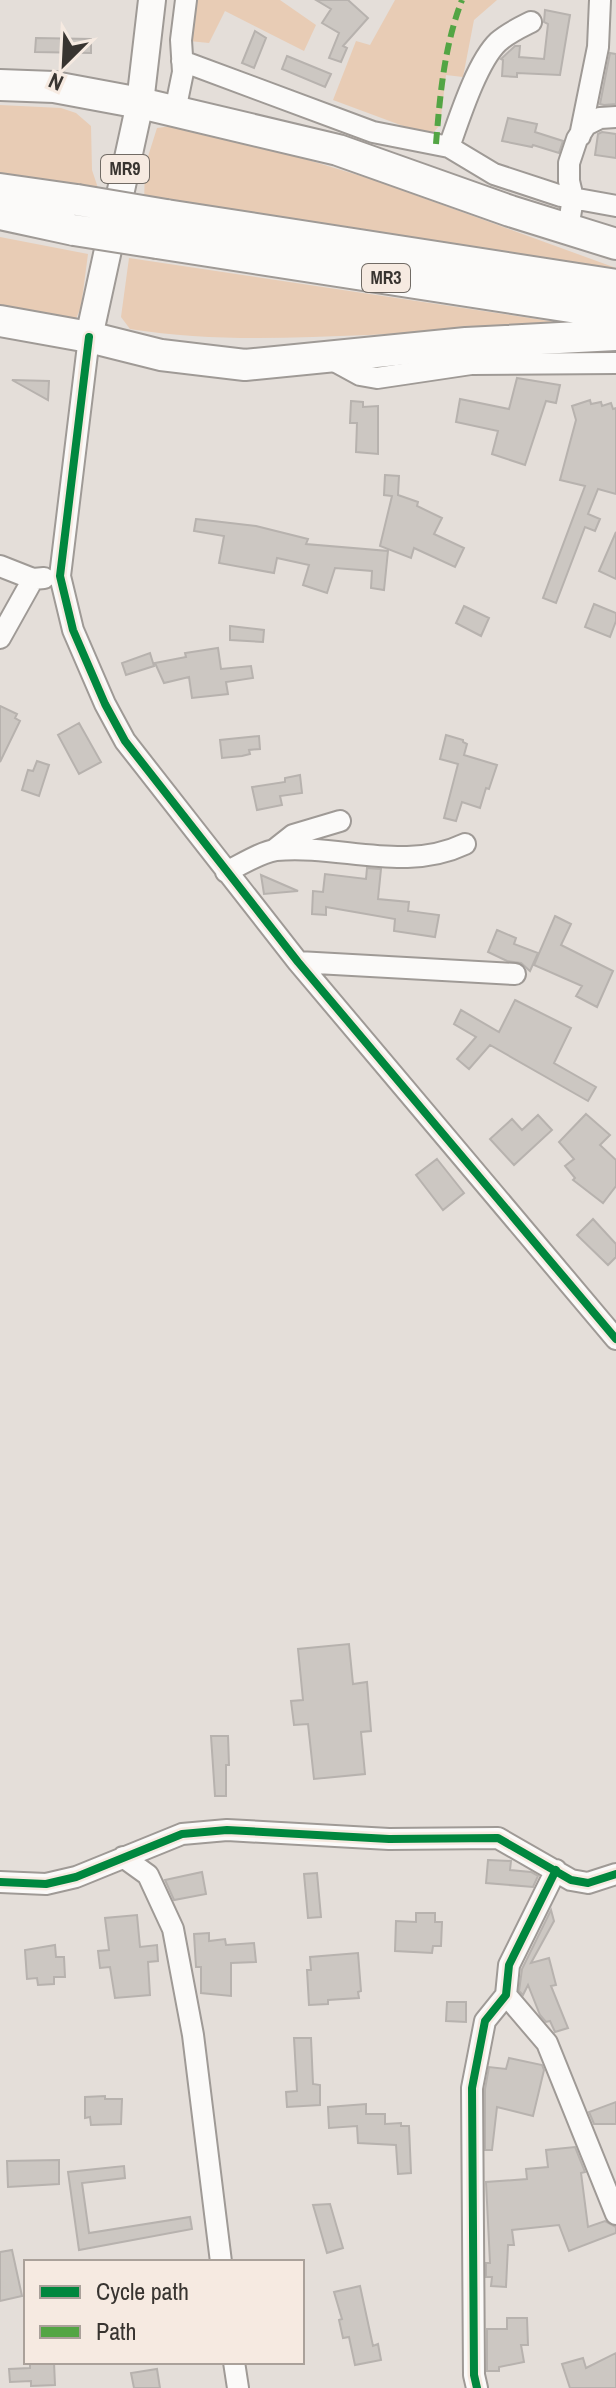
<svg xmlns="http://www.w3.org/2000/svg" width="616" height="2388" font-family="'Archivo Narrow',sans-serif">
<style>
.green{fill:#e8ccb5}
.building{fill:#ccc7c2;stroke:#b7b2ae;stroke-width:2}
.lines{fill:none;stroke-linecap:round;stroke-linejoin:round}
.minor-casing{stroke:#9f9a96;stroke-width:24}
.major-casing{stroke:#9f9a96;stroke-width:30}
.highway-casing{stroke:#9f9a96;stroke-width:34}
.minor{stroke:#fbfaf9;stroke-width:20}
.major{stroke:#fbfaf9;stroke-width:26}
.highway{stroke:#fbfaf9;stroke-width:30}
.highway-bridge-casing{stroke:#9f9a96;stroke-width:34;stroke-linecap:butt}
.highway-bridge{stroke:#fbfaf9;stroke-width:30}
.quiet{stroke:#53a544;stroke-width:6;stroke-dasharray:12 6;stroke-linecap:butt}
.cycleway-casing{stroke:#f6eae1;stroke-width:13}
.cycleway{stroke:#00873e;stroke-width:8}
.labels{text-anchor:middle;stroke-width:6;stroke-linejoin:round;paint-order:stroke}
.shield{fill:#f6eae1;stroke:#716b65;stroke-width:2}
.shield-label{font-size:18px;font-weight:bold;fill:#383430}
</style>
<rect width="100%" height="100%" fill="#e4ded9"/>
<!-- green -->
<path class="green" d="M 191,0 L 280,0 L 316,25 L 304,51 L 225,11 L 209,43 L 189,41 Z
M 395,0 L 497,0 L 474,20 L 463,77 L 446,75 L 440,125 L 430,136 L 333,100 L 356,41 L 370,45 Z
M 0,105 L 61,108 L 76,113 L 91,126 L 92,170 L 101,197 L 0,181 Z
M 179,125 L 216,132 L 374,180 L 616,268 L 616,277 L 144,204 L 145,166 L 157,128 Z
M 0,237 L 88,254 L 81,307 L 75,321 L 0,305 Z
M 129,258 L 576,325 C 507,328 438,332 368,335 C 289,338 209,342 130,329 L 121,317 Z"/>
<!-- building -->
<path class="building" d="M 316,0 L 348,0 L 368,18 L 343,46 L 347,48 L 341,62 L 329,58 L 339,33 L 322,23 L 331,9 Z
M 545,10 L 570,15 L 560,75 L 517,73 L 517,77 L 502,76 L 503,60 L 501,59 L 515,46 L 520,46 L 519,57 L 544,59 L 548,24 L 544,22 Z
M 255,31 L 266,38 L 254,68 L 242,63 Z
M 36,38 L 91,39 L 91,53 L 35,52 Z
M 610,53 L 616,54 L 616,104 L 604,105 L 600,104 Z
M 287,56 L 331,74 L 325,87 L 282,69 Z
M 508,118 L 537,124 L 535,132 L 563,141 L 559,153 L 533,145 L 532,147 L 502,141 Z
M 602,132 L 616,134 L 616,158 L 595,155 L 598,134 Z
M 517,378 L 560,385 L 556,403 L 546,401 L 525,465 L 492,454 L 498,431 L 456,422 L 460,399 L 509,409 Z
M 12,380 L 49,381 L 48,400 Z
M 590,400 L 591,404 L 601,402 L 602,406 L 611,403 L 613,409 L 616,408 L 616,494 L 598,489 L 588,514 L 600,519 L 595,531 L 585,527 L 556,603 L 543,598 L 585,486 L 560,480 L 576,420 L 572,406 Z
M 351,401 L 363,402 L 363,407 L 378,406 L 378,454 L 356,452 L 357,423 L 350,423 Z
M 385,475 L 399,476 L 398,495 L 418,502 L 417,506 L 442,518 L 434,534 L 464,548 L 455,567 L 414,548 L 411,558 L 380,546 L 392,496 L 384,495 Z
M 196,519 L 256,526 L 308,539 L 306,544 L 388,551 L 384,590 L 371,588 L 372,571 L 335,568 L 327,593 L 303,585 L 309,565 L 277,558 L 274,573 L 219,563 L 224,536 L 194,531 Z
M 616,532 L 616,579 L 599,571 Z
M 594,604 L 616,613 L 616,621 L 610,637 L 585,627 Z
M 464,606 L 489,618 L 481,636 L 456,623 Z
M 230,626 L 264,630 L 263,642 L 230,640 Z
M 218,648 L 221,669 L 251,666 L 253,678 L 226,682 L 228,694 L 192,698 L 189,677 L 164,683 L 155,663 L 186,657 L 185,653 Z
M 150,653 L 154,666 L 126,675 L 122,663 Z
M 0,706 L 17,714 L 15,718 L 20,721 L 0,762 Z
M 79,723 L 101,762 L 79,774 L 58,735 Z
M 446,735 L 463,740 L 463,742 L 467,744 L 464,755 L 497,765 L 489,789 L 486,788 L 480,808 L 462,802 L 456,821 L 444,818 L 458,764 L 440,759 Z
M 259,736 L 260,749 L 249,750 L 250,754 L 242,756 L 222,758 L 220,740 Z
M 37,761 L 49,765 L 39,796 L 22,790 L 28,770 L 33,771 Z
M 300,775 L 302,793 L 280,796 L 282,805 L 257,810 L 252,787 L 285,782 L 285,778 Z
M 367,868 L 381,869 L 378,899 L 409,902 L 408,911 L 439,915 L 435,937 L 394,931 L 395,919 L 326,907 L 326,915 L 312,914 L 313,891 L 323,892 L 325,874 L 366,879 Z
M 261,875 L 298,891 L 264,894 Z
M 555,916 L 571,924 L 561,945 L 613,971 L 597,1007 L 576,996 L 582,986 L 534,965 Z
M 497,930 L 516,938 L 514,944 L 538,953 L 530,971 L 521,963 L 507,961 L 488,952 Z
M 515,1000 L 571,1028 L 554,1063 L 596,1087 L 588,1101 L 490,1045 L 469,1069 L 457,1059 L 476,1037 L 454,1024 L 461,1010 L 499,1032 Z
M 586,1114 L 610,1135 L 600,1145 L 616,1160 L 616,1186 L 603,1203 L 573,1180 L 575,1178 L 565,1166 L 574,1159 L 559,1142 Z
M 538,1115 L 552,1130 L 514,1165 L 490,1139 L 512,1119 L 522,1130 Z
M 437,1159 L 464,1193 L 443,1210 L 416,1175 Z
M 593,1219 L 616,1244 L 616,1257 L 608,1265 L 577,1235 Z
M 349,1644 L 353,1684 L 367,1682 L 371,1731 L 361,1732 L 365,1774 L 314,1779 L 308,1724 L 294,1725 L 291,1701 L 303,1700 L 298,1649 Z
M 211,1736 L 228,1736 L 229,1765 L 226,1765 L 226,1796 L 215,1796 Z
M 488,1860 L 511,1861 L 510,1870 L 531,1872 L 538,1876 L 533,1887 L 486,1883 Z
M 202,1872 L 206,1894 L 174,1900 L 165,1880 Z
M 317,1873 L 321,1917 L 308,1918 L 304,1874 Z
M 551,1910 L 554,1921 L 531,1963 L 549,1958 L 556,1985 L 551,1986 L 568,2028 L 555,2032 L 550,2021 L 546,2022 L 540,2015 L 528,1985 L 523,1995 L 519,1991 L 522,1969 Z
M 416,1913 L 435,1913 L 435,1922 L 442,1922 L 441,1946 L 433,1946 L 432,1953 L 395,1951 L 396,1921 L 416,1922 Z
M 137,1915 L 140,1947 L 157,1945 L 158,1961 L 148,1962 L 150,1995 L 115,1998 L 110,1967 L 100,1968 L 98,1951 L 109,1950 L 105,1918 Z
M 209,1933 L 209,1941 L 225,1939 L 226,1945 L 254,1943 L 256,1962 L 231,1963 L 231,1996 L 201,1993 L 201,1967 L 196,1967 L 194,1934 Z
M 55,1945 L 56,1957 L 64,1957 L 65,1977 L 54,1977 L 54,1984 L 38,1985 L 37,1978 L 27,1979 L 25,1950 Z
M 358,1953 L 361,1991 L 358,1992 L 359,1998 L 328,2000 L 328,2004 L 309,2005 L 307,1970 L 311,1970 L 310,1957 Z
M 447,2002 L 466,2002 L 466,2022 L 446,2021 Z
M 294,2038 L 311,2038 L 313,2084 L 320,2085 L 320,2105 L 287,2107 L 286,2092 L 297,2091 Z
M 509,2058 L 542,2065 L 544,2070 L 533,2116 L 497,2107 L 492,2150 L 485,2150 L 485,2089 L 489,2067 L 506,2069 Z
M 105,2096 L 105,2099 L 122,2099 L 121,2124 L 91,2125 L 90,2117 L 85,2118 L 85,2097 Z
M 616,2102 L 616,2124 L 594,2124 L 589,2112 Z
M 366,2104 L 366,2114 L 385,2114 L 385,2124 L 401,2123 L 401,2126 L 409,2126 L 411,2173 L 398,2174 L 396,2145 L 358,2143 L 357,2126 L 329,2128 L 328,2107 Z
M 575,2147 L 585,2172 L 581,2173 L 588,2227 L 605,2221 L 616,2227 L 616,2233 L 569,2251 L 559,2225 L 512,2230 L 514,2245 L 508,2245 L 506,2287 L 491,2286 L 492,2277 L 486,2277 L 486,2263 L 490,2263 L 486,2182 L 527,2179 L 526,2169 L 548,2167 L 546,2150 Z
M 59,2160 L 59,2184 L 8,2187 L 7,2161 Z
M 124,2166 L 125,2178 L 82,2183 L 89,2233 L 190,2217 L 192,2229 L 79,2250 L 68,2172 Z
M 330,2204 L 343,2248 L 327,2253 L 313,2205 Z
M 12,2250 L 22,2296 L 0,2301 L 0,2252 Z
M 360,2286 L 373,2346 L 378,2344 L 381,2360 L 355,2365 L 349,2337 L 343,2338 L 339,2320 L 342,2319 L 334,2292 Z
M 507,2318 L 527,2318 L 528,2345 L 521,2345 L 524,2362 L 499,2367 L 499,2371 L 487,2371 L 487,2329 L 507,2329 Z
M 616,2353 L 616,2388 L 570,2388 L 562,2364 L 583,2358 L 586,2368 Z
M 54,2362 L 55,2385 L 31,2386 L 31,2381 L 10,2382 L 9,2369 L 30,2368 L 30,2363 Z
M 157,2369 L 160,2388 L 134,2388 L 131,2373 Z"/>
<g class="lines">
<defs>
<path id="minor" d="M 182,61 L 373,132 L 449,147 L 494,174 L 561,196 L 616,206
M 175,111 L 183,72 L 181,40 L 186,0
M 580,136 L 598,47 L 600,0
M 449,147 C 459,119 477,62 498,42 C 508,33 519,28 531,22
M 568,229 L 573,198 L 569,181 L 569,163 L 577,139 L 586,125 L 600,118 L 616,117
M 89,337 L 60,576 L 73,630 L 105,704 L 125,741 L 298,962 L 616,1339
M 327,357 L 360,375 L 377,378 L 471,364 L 616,363
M 0,566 L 33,579 L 44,578
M 0,638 L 33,579
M 274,850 L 293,835 L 340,821
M 226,872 C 241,865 260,852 276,850 C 340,844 404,873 465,844
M 298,962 L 515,974
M 123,1857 L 148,1875 L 173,1929 L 193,2035 L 221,2262
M 0,1882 L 46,1884 L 76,1877 L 182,1834 L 227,1830 L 389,1839 L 498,1838 L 571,1880 L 588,1883 L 616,1874
M 506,1995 L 547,2043 L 616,2214
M 234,2362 L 238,2388
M 477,2388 L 474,2375 L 472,2088 L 485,2021 L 506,1995 L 509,1965 L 556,1870"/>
<path id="major" d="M 89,337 L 140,103 L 152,0"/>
<path id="highway" d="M 0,85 L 54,87 L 140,103 L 338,150 L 510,211 L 616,244
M 0,189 L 77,200
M 0,214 L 74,230
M 166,215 L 616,285
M 157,243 L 616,314
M 0,321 L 89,337 L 161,355 L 245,365 L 466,343 L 616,335"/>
</defs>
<!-- minor casing -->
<use href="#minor" class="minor-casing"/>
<!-- major casing -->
<use href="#major" class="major-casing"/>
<!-- highway casing -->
<use href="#highway" class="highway-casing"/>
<!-- minor -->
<use href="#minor" class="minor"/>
<!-- major -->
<use href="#major" class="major"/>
<!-- highway -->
<use href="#highway" class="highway"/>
<defs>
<path id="highway-bridge" d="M 77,200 L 166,215
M 74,230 L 157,243"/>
</defs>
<!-- highway-bridge casing -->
<use href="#highway-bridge" class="highway-bridge-casing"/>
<!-- highway-bridge -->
<use href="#highway-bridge" class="highway-bridge"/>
<!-- quiet -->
<path class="quiet" d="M 436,144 C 440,95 444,47 462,0"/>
<defs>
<path id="cycleway" d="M 89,337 L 60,576 L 73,630 L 105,704 L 125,741 L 298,962 L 616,1339
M 0,1882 L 46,1884 L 76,1877 L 182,1834 L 227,1830 L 389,1839 L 498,1838 L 571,1880 L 588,1883 L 616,1874
M 477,2388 L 474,2375 L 472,2088 L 485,2021 L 506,1995 L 509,1965 L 556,1870"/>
</defs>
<!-- cycleway casing -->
<use href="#cycleway" class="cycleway-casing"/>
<!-- cycleway -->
<use href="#cycleway" class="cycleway"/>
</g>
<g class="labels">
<!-- shield labels -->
<g class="shield">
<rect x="101" y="155" width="48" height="28" rx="6"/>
<rect x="362" y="264" width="48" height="28" rx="6"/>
</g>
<g class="shield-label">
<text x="125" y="175">MR9</text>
<text x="386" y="284">MR3</text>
</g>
</g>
<!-- legend -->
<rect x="24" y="2260" width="280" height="104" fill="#f6eae1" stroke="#aaa19a" stroke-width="2"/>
<rect x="40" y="2286" width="40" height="12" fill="#00873e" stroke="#aaa19a" stroke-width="2"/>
<text x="96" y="2300" font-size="24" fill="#383430">Cycle path</text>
<rect x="40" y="2326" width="40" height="12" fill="#53a544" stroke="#aaa19a" stroke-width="2"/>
<text x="96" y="2340" font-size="24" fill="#383430">Path</text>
<!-- north arrow -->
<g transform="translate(64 64) rotate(204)" stroke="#f6eae1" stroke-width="6" paint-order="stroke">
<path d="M0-6L14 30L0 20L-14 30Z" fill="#383430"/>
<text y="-12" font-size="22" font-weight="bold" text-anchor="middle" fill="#383430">N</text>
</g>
</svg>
